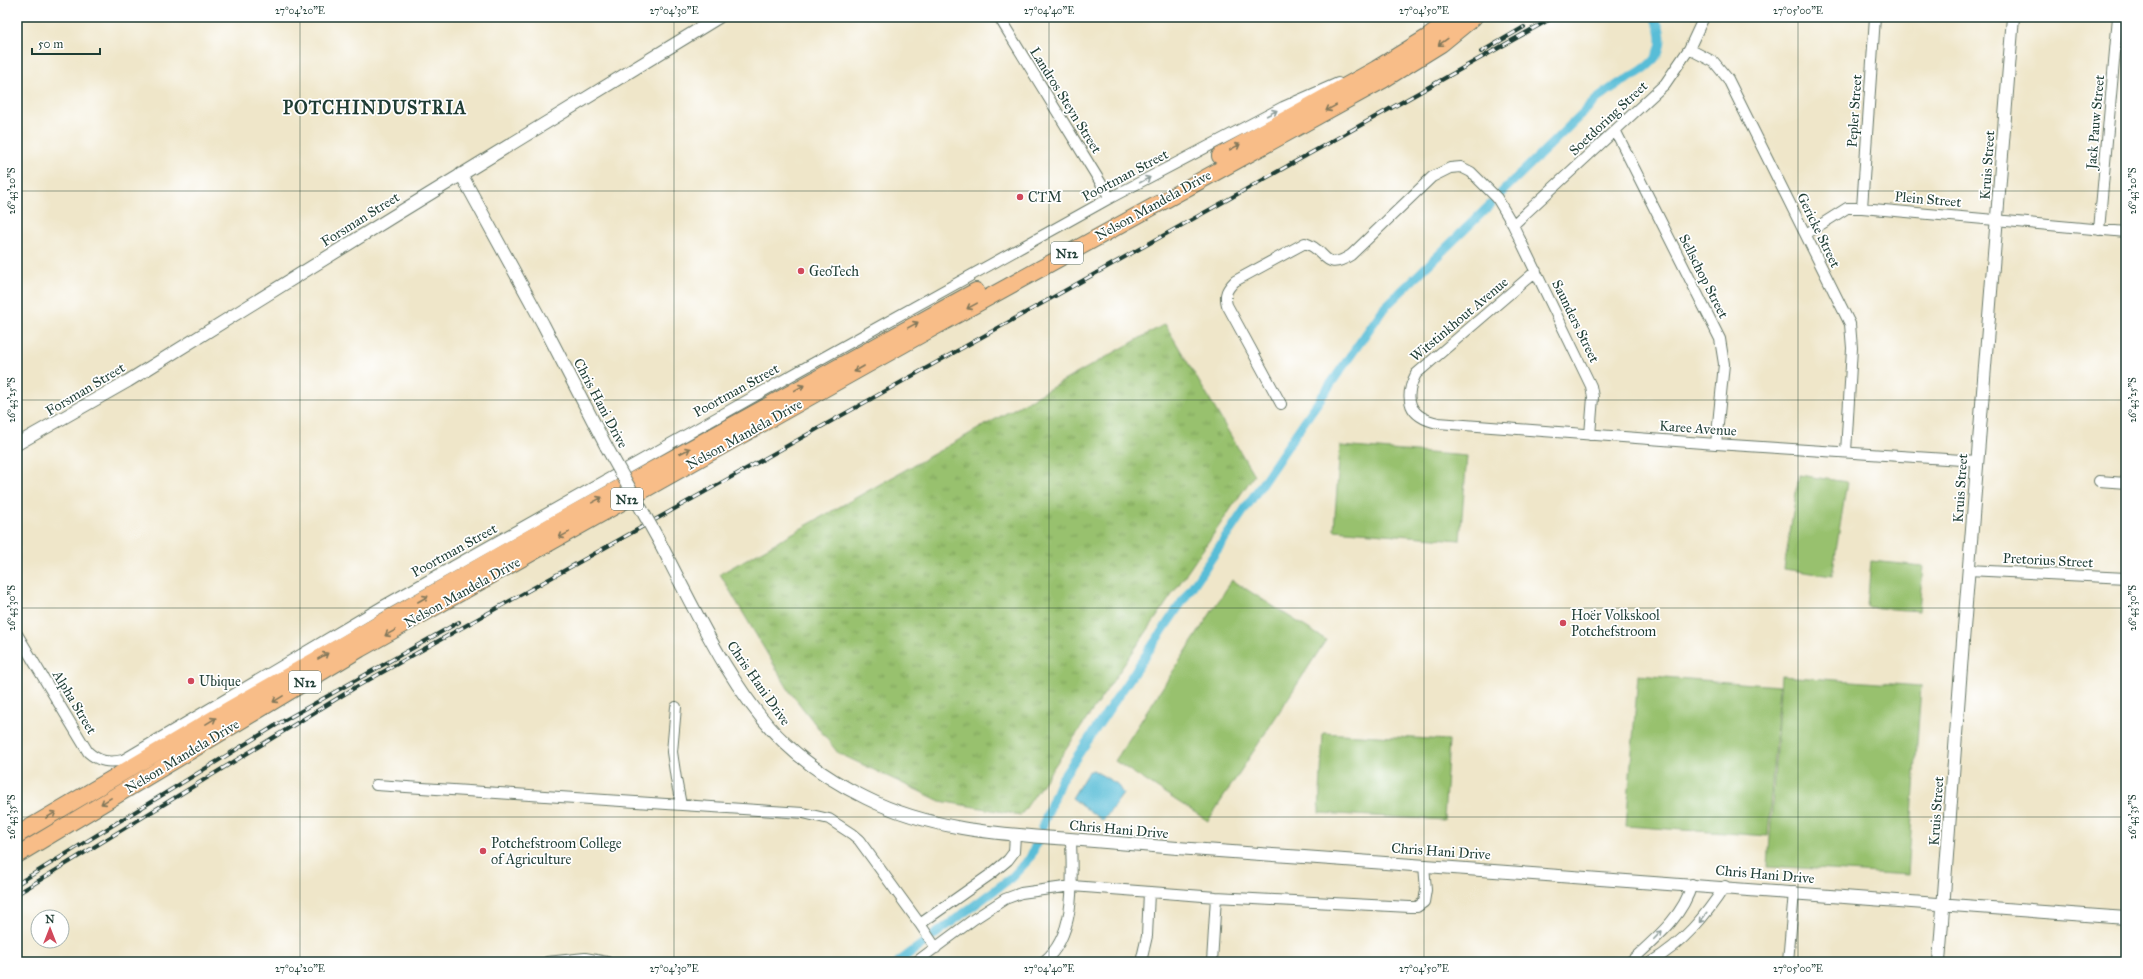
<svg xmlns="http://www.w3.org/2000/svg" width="2143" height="979" font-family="'IM FELL Great Primer',serif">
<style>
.grass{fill:url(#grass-tufts);stroke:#5c7f51}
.park{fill:#98c16e;stroke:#5c7f51}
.water{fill:#59bdd7;stroke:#3c7d86}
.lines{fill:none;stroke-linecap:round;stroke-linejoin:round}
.canal{stroke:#59bdd7;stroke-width:9}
.minor-casing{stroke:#687868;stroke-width:12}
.tertiary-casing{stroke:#687868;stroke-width:14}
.trunk-casing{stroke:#687868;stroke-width:18}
.minor{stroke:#fff;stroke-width:10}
.tertiary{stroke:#fff;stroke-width:12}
.trunk{stroke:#f8bd88;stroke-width:16}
.rail-casing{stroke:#1f3d34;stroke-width:4}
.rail{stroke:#fff;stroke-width:2.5;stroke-dasharray:8;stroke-linecap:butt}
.tertiary-bridge-casing{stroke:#687868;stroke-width:14;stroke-linecap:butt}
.tertiary-bridge{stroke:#fff;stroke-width:12}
.oneway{stroke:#81775a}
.oneway2{stroke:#8f9e9a}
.ticks{fill:none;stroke:#1f3d34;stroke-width:1;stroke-opacity:0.45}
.poi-dot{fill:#d1495b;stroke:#fff;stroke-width:1.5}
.labels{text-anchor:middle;stroke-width:3.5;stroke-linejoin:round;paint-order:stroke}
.shield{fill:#fff;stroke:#627771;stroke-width:1}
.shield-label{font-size:13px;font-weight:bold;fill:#1f3d34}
.street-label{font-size:14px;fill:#1f3d34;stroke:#fff}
.poi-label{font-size:14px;fill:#1f3d34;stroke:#fff;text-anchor:start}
.district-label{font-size:18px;font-weight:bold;letter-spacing:1px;fill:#1f3d34;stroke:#fff}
.neatline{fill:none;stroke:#1f3d34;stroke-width:1.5}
.ticks-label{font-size:10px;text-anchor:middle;fill:#1f3d34}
</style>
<defs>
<pattern id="grass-tufts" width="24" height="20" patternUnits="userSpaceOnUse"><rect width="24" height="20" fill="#98c16e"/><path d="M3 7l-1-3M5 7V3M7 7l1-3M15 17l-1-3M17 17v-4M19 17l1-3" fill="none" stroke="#7b9e5b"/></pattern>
</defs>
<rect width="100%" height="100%" fill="#fff"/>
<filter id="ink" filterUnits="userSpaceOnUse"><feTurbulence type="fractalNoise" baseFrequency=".025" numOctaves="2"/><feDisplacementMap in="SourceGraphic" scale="8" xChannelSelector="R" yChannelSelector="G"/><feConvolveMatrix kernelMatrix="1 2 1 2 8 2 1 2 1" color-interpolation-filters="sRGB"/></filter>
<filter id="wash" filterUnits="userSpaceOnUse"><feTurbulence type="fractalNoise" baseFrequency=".012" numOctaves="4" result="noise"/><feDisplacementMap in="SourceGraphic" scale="16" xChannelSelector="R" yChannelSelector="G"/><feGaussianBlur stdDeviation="0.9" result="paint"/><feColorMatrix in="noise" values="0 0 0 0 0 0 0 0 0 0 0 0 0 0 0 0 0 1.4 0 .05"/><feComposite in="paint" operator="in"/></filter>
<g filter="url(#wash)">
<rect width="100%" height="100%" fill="#efe6c9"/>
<!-- grass -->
<path class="grass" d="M 1165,324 L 1254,475 L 1021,815 L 940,801 L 838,753 L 790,692 L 720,574 Z"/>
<!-- park -->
<path class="park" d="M 1340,446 L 1467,456 L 1460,540 L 1334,530 Z
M 1799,475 L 1847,482 L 1832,576 L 1784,569 Z
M 1871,561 L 1923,566 L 1919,611 L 1867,607 Z
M 1232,580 L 1326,640 L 1208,821 L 1115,761 Z
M 1638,675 L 1779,686 L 1768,836 L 1626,826 Z
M 1781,676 L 1921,686 L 1908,875 L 1768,866 Z
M 1323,733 L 1449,740 L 1444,820 L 1319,813 Z"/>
<!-- water -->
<path class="water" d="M 1093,770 L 1117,784 L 1123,794 L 1103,821 L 1072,798 L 1088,772 Z"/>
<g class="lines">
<!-- canal -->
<path class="canal" d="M 1501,193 L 1597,99 C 1603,95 1608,90 1615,86 C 1635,74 1667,63 1660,31 C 1659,26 1656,21 1654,17
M 1042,827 L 1061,780 L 1304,422 L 1384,308 L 1491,204
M 898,962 L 1011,878 L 1030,858 L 1037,842"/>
</g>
</g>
<g filter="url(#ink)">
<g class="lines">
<defs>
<path id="minor" d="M 999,17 L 1110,198
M 1689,49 L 1714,62 L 1728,79 L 1850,324 L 1852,348 L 1846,452
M 1616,132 L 1720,339 L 1724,364 L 1716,444
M 1862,208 L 1875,17
M 1513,225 L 1665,84 L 1689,49 L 1704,17
M 2099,230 L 2118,17
M 1806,234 L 1847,208 L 1862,208 L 2126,232
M 1536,271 L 1416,374 C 1403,399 1409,417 1438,423 L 1716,444 L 1977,461
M 1281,404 L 1227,305 C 1224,294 1227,289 1235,281 L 1305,243 C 1328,250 1323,273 1351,255 L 1432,177 L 1450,168 L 1461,167 L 1471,172 L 1497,198 L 1513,225 L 1591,386 L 1593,397 L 1590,435
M 2099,481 L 2126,483
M 1968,570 L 2126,578
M 17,634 L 88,752 C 99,762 109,763 123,760 L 383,606 L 801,370 L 1110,198 L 1283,107 L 1338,83
M 676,707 L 672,752 L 676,779 L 681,805
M 376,785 L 803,813 L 829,819 L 852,834 L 859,840 L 920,924 L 991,874 L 1008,860 L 1014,852 L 1015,835
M 920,924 L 936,948
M 547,962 L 585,958 L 607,962
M 916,962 L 974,919 L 1005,899 L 1021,893 L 1072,886 L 1216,897 L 1410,907 L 1417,907 L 1424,902 L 1426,890 L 1424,865
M 1043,962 C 1077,936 1072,879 1071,840
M 1141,962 L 1147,936 L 1149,892
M 1212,962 L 1216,897
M 1630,962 C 1655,939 1683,917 1692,884
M 1651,962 C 1683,943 1705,917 1725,886
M 1788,962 L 1794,892"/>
<path id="tertiary" d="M 461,174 L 543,324 L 606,446
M 17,444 L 128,381 L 392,217 L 719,17
M 658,539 C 692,604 732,694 786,744 C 809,766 837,784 866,798 C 930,830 1000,834 1070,839 C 1148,846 1226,852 1304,857 C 1578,875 1852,896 2126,918
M 1939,962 L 1963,641 L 2013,17"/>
<path id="trunk" d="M 1220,156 L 1376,69 L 1428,37 L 1455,17
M 17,835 L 230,709 L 554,524 L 976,291
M 17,855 L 360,649 L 922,334 L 1383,80 L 1441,44 L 1474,17"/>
</defs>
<!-- minor casing -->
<use href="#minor" class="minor-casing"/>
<!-- tertiary casing -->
<use href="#tertiary" class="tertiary-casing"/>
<!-- trunk casing -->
<use href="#trunk" class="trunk-casing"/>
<!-- minor -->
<use href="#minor" class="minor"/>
<!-- tertiary -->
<use href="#tertiary" class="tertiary"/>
<!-- trunk -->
<use href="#trunk" class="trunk"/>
<defs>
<path id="rail" d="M 1481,52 L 1524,27
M 17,884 L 278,724 L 459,622
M 17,894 L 356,687 L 1554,17"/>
</defs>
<!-- rail casing -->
<use href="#rail" class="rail-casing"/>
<!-- rail -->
<use href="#rail" class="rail"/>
<defs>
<path id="tertiary-bridge" d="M 606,446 L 658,539"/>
</defs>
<!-- tertiary-bridge casing -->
<use href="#tertiary-bridge" class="tertiary-bridge-casing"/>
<!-- tertiary-bridge -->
<use href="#tertiary-bridge" class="tertiary-bridge"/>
</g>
<!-- one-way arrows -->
<defs><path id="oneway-shaft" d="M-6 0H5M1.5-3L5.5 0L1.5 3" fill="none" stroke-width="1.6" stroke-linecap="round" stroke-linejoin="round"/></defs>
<g class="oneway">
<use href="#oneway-shaft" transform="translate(1443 42) rotate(144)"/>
<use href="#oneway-shaft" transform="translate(1331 108) rotate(151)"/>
<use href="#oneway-shaft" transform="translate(1235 147) rotate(-29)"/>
<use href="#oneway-shaft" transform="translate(972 306) rotate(151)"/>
<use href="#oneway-shaft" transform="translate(913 325) rotate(-29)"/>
<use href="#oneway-shaft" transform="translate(859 369) rotate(150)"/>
<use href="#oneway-shaft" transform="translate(799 388) rotate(-29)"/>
<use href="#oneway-shaft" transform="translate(685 451) rotate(-27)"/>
<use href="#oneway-shaft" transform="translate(597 500) rotate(-29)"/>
<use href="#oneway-shaft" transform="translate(564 535) rotate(151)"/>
<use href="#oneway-shaft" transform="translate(423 599) rotate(-30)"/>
<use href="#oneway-shaft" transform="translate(390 633) rotate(151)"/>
<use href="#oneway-shaft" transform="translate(323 656) rotate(-30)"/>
<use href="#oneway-shaft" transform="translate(278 699) rotate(149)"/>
<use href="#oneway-shaft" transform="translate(211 721) rotate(-31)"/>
<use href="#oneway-shaft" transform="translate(106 801) rotate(149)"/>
<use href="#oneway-shaft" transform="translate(51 815) rotate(-31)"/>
</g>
<g class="oneway2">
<use href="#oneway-shaft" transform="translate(1272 113) rotate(-28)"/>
<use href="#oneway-shaft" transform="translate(1145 180) rotate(-28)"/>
<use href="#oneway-shaft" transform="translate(1703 918) rotate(129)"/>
<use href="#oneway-shaft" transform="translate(1658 935) rotate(-46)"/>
</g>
</g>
<!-- ticks -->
<path class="ticks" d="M 300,17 L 300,962M 674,17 L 674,962M 1049,17 L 1049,962M 1424,17 L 1424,962M 1798,17 L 1798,962M 17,191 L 2126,191M 17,400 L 2126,400M 17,608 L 2126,608M 17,817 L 2126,817"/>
<!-- markers -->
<g class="poi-dot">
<circle cx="1020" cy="197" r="4"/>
<circle cx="801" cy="271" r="4"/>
<circle cx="1563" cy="623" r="4"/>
<circle cx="191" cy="681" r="4"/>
<circle cx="483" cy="851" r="4"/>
</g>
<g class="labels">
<!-- shield labels -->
<g class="shield">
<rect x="1051" y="242" width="32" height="22" rx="3"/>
<rect x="611" y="488" width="32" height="22" rx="3"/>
<rect x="289" y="671" width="32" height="22" rx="3"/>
</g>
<g class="shield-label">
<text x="1067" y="258">N12</text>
<text x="627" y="504">N12</text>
<text x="305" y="687">N12</text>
</g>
<!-- street labels -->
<g class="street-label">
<text transform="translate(1066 100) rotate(58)" y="5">Landros Steyn Street</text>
<text transform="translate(1854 111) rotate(-86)" y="5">Pepler Street</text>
<text transform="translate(1608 118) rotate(-43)" y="5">Soetdoring Street</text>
<text transform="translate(2095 122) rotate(-85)" y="5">Jack Pauw Street</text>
<text transform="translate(1987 165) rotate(-86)" y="5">Kruis Street</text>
<text transform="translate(1125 175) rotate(-28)" y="5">Poortman Street</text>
<text transform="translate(1928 199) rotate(5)" y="5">Plein Street</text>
<text transform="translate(1153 205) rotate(-29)" y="5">Nelson Mandela Drive</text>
<text transform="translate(360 219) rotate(-32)" y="5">Forsman Street</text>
<text transform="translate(1819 230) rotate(64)" y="5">Gericke Street</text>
<text transform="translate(1704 276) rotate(63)" y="5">Sellschop Street</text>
<text transform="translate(1459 319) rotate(-40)" y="5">Witstinkhout Avenue</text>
<text transform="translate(1576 321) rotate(64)" y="5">Saunders Street</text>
<text transform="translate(85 389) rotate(-31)" y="5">Forsman Street</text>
<text transform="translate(736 390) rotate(-29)" y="5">Poortman Street</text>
<text transform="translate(601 403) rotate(62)" y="5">Chris Hani Drive</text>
<text transform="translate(1698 428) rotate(4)" y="5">Karee Avenue</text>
<text transform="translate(744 434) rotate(-29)" y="5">Nelson Mandela Drive</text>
<text transform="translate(1960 488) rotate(-86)" y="5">Kruis Street</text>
<text transform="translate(454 550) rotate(-29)" y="5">Poortman Street</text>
<text transform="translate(2048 560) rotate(3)" y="5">Pretorius Street</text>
<text transform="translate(462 592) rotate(-29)" y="5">Nelson Mandela Drive</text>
<text transform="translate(759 683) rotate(55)" y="5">Chris Hani Drive</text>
<text transform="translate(75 702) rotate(59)" y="5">Alpha Street</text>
<text transform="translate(182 756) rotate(-31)" y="5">Nelson Mandela Drive</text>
<text transform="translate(1936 811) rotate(-86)" y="5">Kruis Street</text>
<text transform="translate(1119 829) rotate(5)" y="5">Chris Hani Drive</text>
<text transform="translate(1441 851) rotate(4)" y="5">Chris Hani Drive</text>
<text transform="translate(1765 874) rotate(5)" y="5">Chris Hani Drive</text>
</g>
<!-- poi labels -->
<g class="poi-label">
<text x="1028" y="202">CTM</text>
<text x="809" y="276">GeoTech</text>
<text x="1571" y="620">Hoër Volkskool<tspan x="1571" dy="16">Potchefstroom</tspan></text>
<text x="199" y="686">Ubique</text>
<text x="491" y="848">Potchefstroom College<tspan x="491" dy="16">of Agriculture</tspan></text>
</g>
<!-- district labels -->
<g class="district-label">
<text x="375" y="114">POTCHINDUSTRIA</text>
</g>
</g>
<!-- margin -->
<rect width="2143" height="979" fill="none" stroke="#fff" stroke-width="44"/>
<!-- north arrow -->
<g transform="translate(50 929)"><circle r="19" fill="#ffffff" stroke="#a5b1ae"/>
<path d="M0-3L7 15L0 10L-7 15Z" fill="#d1495b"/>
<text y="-6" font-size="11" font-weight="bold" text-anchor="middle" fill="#1f3d34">N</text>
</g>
<!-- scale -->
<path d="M32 48v6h68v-6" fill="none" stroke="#1f3d34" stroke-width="2"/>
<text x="38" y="48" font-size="12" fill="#1f3d34" stroke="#ffffff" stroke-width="3" paint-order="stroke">50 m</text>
<rect x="22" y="22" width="2099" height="935" class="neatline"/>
<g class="ticks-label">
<text x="300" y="14">27°04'20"E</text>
<text x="674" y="14">27°04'30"E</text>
<text x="1049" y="14">27°04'40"E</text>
<text x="1424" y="14">27°04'50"E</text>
<text x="1798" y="14">27°05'00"E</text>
<text transform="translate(11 191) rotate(-90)" y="4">26°43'20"S</text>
<text transform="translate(2132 191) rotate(-90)" y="4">26°43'20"S</text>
<text transform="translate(11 400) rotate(-90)" y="4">26°43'25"S</text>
<text transform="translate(2132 400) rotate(-90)" y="4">26°43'25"S</text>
<text transform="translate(11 608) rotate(-90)" y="4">26°43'30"S</text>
<text transform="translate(2132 608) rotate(-90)" y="4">26°43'30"S</text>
<text transform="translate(11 817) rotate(-90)" y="4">26°43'35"S</text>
<text transform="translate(2132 817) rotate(-90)" y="4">26°43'35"S</text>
<text x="300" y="972">27°04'20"E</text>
<text x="674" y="972">27°04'30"E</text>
<text x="1049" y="972">27°04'40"E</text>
<text x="1424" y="972">27°04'50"E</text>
<text x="1798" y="972">27°05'00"E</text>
</g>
</svg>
